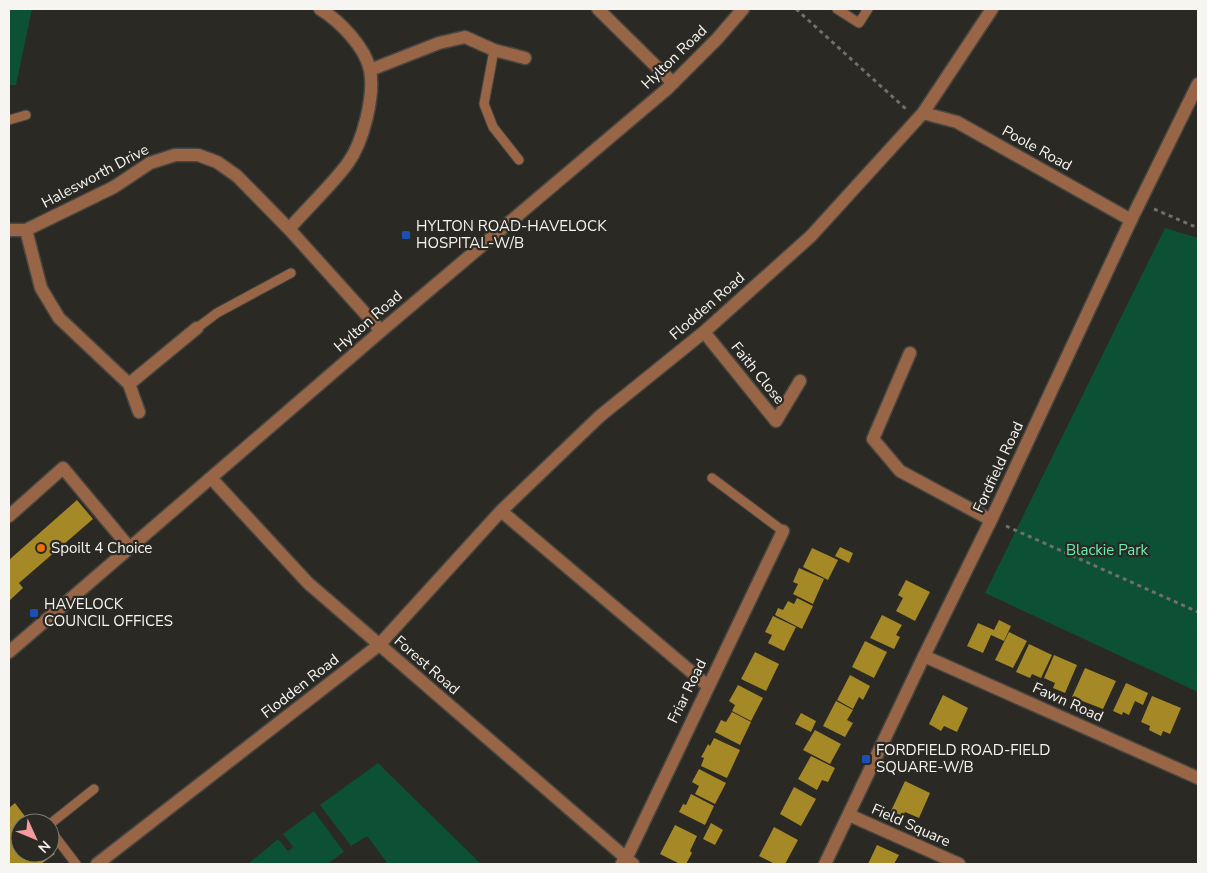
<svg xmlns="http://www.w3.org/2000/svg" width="1207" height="873" font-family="'Nunito Sans',sans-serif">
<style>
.green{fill:#0c5035}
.building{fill:#a58927}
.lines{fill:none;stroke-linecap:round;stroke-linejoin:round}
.service-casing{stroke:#474641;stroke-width:11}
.minor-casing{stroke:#474641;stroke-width:15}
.tertiary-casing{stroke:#474641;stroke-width:15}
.path{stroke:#716f6a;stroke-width:3;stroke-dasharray:4 4;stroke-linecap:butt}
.service{stroke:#986646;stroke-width:9}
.minor{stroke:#986646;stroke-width:12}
.tertiary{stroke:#986646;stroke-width:12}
.transit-dot{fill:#1a4fb4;stroke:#2b2924;stroke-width:2}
.food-dot{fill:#e8710a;stroke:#2b2924;stroke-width:2}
.labels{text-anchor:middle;stroke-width:4.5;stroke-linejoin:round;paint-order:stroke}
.street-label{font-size:15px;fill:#f6f5f1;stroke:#2b2924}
.poi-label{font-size:15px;fill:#f6f5f1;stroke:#2b2924;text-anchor:start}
.park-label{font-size:15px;fill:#69eeb1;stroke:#2b2924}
</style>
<rect width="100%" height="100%" fill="#2b2924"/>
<!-- green -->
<path class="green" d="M 9,9 L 32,9 L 16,85 L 9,85 Z
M 1165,228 L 1198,238 L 1198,692 L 985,593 Z
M 378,763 L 481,864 L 388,864 L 367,836 L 351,846 L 320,805 Z
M 314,811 L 344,852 L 327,864 L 248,864 L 278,839 L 288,851 L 293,847 L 283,834 Z"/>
<!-- building -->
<path class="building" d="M 77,500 L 93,519 L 19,583 L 23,588 L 9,601 L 9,560 Z
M 840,547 L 853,553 L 849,563 L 835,556 Z
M 812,548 L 838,560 L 828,580 L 803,567 Z
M 799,568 L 824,579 L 813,604 L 793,594 L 798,584 L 793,582 Z
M 906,580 L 930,592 L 915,621 L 896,611 L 903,598 L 898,595 Z
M 797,598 L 813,606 L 802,629 L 775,615 L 778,608 L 783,610 L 788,601 L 794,604 Z
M 882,615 L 902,625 L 896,635 L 900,637 L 894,649 L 870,638 Z
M 773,616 L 796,627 L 784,651 L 768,643 L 772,635 L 765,632 Z
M 999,620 L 1011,626 L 1004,641 L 991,635 L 983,653 L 967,646 L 978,623 L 994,630 Z
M 1009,632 L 1027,641 L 1013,668 L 995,660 Z
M 865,641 L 887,652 L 874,678 L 852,667 Z
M 1029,644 L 1052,655 L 1041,678 L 1032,674 L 1030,678 L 1016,672 Z
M 755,652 L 779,664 L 766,691 L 741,679 Z
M 1054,655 L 1077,665 L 1065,693 L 1053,688 L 1055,683 L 1044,678 Z
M 1085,668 L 1116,681 L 1103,709 L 1072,697 Z
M 850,675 L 870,686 L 863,700 L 859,697 L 853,709 L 837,700 Z
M 1126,683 L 1148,693 L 1143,705 L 1135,701 L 1129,715 L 1123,712 L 1122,715 L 1113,711 Z
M 738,685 L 763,698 L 751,721 L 732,711 L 735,705 L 729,701 Z
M 943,695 L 968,708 L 957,732 L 944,726 L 941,731 L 929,724 Z
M 1152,696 L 1181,708 L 1170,734 L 1163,731 L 1161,736 L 1149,730 L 1150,726 L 1141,722 Z
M 836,701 L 853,710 L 847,720 L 853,723 L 845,737 L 823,726 Z
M 732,712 L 751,722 L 740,745 L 715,732 L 721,720 L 726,722 Z
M 801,713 L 816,721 L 811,732 L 795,724 Z
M 815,730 L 841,744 L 830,764 L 803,750 Z
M 714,738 L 740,750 L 727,778 L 701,766 L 704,758 L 701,757 L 704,752 L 708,744 L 710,746 Z
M 811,756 L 835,768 L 828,782 L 822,780 L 817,790 L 798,779 Z
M 699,769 L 726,783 L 715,804 L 695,794 L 699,786 L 692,782 Z
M 905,781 L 930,793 L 919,818 L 905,812 L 903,816 L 891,811 Z
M 794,787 L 816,799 L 801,826 L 780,814 Z
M 691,794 L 714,806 L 705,825 L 679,812 L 683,804 L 686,805 Z
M 15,803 L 30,823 L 20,823 L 20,853 L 50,853 L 50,848 L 55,854 L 41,864 L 9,864 L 9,808 Z
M 711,823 L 723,830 L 715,845 L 703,839 Z
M 675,825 L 697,836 L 690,851 L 692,853 L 686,864 L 680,864 L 660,854 Z
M 774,827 L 798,840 L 785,864 L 775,864 L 759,856 Z
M 877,845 L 899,855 L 894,864 L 868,864 Z"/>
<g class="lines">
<defs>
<path id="service" d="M 837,9 L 859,23 L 868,9
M 494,50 L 484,104 L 493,127 L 519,160
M 9,120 L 26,115
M 197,328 L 217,313 L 291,273
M 712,478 L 783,531
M 50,824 L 94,789
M 50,830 L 76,864"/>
<path id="minor" d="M 598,9 L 673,83
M 370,70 L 439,43 L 465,37 L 494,50 L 525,58
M 923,113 L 957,122 L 1131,220
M 289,229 C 308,207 331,186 348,163 C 363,142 375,96 370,70 C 365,47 340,21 320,9
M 9,230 L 26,230 L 114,187 L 150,163 L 175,155 L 198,155 L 217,162 L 237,176 L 289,229 L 381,331
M 26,230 L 41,288 L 59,318 L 129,384 L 139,412
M 704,332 L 776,421 L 800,381
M 910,353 L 873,439 L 900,471 L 991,520
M 129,384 L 197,328
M 211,478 L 308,583 L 633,864
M 501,511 L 708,686
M 9,516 L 63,468 L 129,547
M 924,656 L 1198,778
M 849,815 L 959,864
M 622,863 L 626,859 L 783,531
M 97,864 L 379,645 L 501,511 L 600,416 L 704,332 L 811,236 L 923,113 L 992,9"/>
<path id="tertiary" d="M 9,652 L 381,331 L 667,89 L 717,39 L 743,9
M 825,864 L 924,656 L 991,520 L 1131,220 L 1198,84"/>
</defs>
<!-- service casing -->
<use href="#service" class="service-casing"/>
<!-- minor casing -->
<use href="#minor" class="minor-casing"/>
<!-- tertiary casing -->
<use href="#tertiary" class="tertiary-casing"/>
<!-- path -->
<path class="path" d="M 796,9 L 906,109
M 1154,209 L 1198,228
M 1006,526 L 1198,612"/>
<!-- service -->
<use href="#service" class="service"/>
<!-- minor -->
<use href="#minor" class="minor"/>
<!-- tertiary -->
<use href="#tertiary" class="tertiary"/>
</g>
<!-- markers -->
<g class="transit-dot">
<rect x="401" y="230" width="10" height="10" rx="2.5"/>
<rect x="29" y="608" width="10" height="10" rx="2.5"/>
<rect x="861" y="754" width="10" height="10" rx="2.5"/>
</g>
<circle class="food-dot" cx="41" cy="548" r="5"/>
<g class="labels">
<!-- street labels -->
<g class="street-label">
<text transform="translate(674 57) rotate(-44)" y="5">Hylton Road</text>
<text transform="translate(1037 148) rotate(29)" y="5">Poole Road</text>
<text transform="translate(95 176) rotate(-28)" y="5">Halesworth Drive</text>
<text transform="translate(707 306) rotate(-41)" y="5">Flodden Road</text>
<text transform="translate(368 321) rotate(-41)" y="5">Hylton Road</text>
<text transform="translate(758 373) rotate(51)" y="5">Faith Close</text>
<text transform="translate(998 467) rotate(-65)" y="5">Fordfield Road</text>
<text transform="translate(427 665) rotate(41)" y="5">Forest Road</text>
<text transform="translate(300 686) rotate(-38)" y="5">Flodden Road</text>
<text transform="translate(687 691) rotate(-64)" y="5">Friar Road</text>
<text transform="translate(1068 702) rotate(24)" y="5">Fawn Road</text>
<text transform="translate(911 825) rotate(24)" y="5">Field Square</text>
</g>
<!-- poi labels -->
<g class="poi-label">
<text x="416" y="231">HYLTON ROAD-HAVELOCK<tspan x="416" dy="17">HOSPITAL-W/B</tspan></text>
<text x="51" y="553">Spoilt 4 Choice</text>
<text x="44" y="609">HAVELOCK<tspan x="44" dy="17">COUNCIL OFFICES</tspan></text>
<text x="876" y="755">FORDFIELD ROAD-FIELD<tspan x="876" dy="17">SQUARE-W/B</tspan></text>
</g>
<!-- park labels -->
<g class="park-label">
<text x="1107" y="555">Blackie Park</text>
</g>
</g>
<!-- border -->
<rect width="1207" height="873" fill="none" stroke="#f6f5f1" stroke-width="20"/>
<!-- north arrow -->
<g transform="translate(35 838) rotate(134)"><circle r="24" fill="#2b2924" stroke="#7c7b76"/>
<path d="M0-4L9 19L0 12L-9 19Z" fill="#f59b9f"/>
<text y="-8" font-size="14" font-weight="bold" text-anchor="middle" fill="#f6f5f1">N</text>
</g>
</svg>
